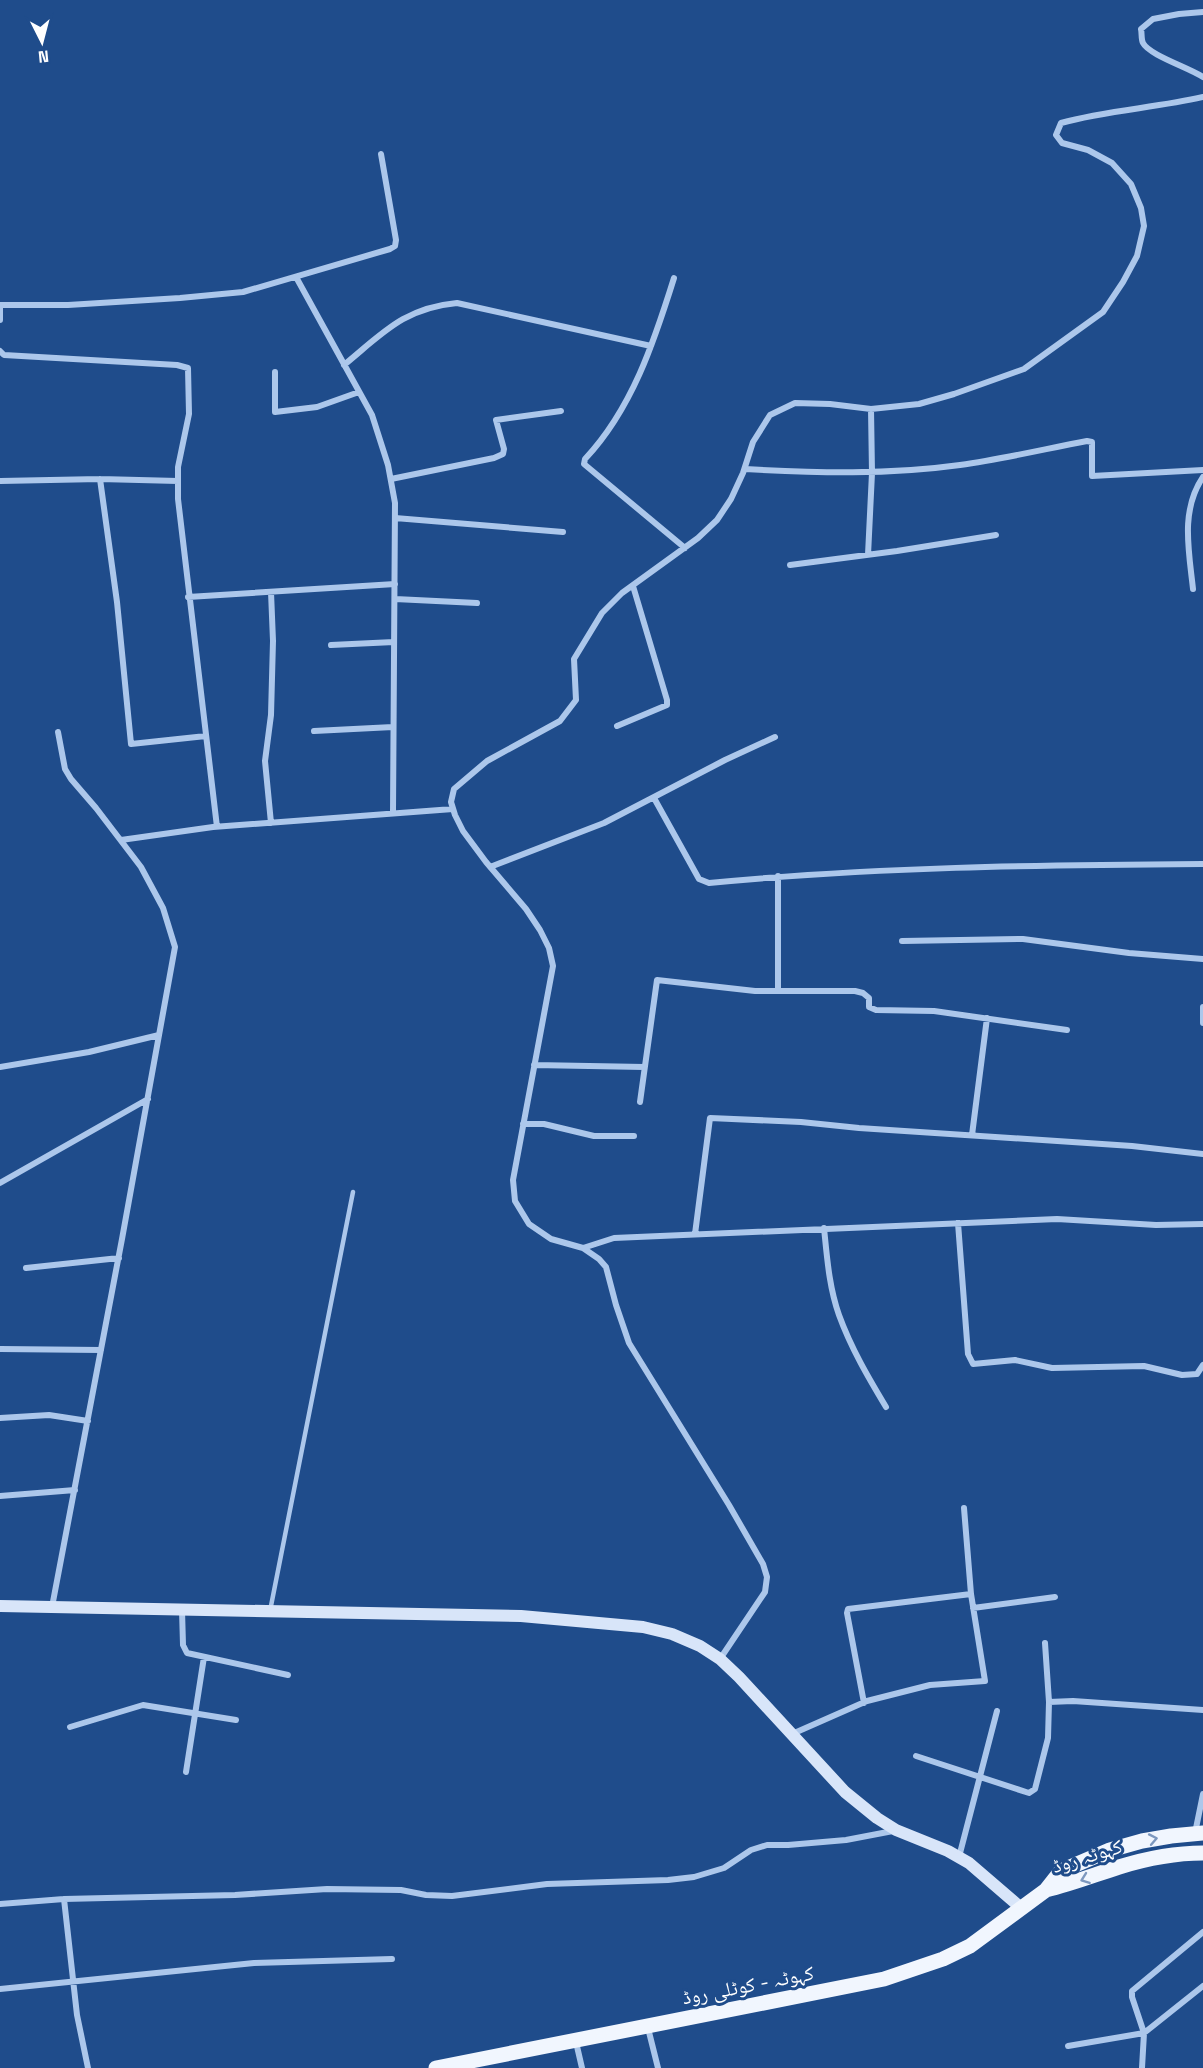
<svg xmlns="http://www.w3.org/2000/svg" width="1203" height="2068" viewBox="0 0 1203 2068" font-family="'Space Grotesk','Noto Naskh Arabic',sans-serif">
  <rect width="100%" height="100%" fill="#1f4c8b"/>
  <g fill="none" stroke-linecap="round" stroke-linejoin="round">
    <path stroke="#acc7eb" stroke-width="4.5" d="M270,1611L353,1192"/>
    <path stroke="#acc7eb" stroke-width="6" d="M1203,12L1179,14L1153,19L1141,29C1142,33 1141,39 1143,43C1149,55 1190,68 1203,77
      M296,277L372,415L388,465L395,503L393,813
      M674,278C654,342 632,409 585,459L584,464L685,548
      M0,305H68L180,298L243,292L390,249L395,246L396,240L381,154
      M0,320V305
      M0,351L4,355L177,365L188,368L189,414L178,467V499L217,827
      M344,365C383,333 404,308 457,303L651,346
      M275,372V412L317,407L359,392
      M745,469C817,473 888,475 960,465C1003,459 1045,449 1087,441L1092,442V476L1203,470
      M100,479L117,602L131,744L206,736
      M391,479L494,458L503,454L504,449L496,420L561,411
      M0,481L100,479L178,481
      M395,518L563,532
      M868,555L872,473L871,409
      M790,565L897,551L996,535
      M1193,589C1189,551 1180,511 1203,477
      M271,592L273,641L271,715L265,761L271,823
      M188,597L395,584
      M395,599L477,603
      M331,645L394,642
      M617,726L667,705V700L633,586
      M314,731L393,727
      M654,798L699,879L709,883C873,867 1038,865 1203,864
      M121,840L213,827L453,809
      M490,867L604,823L725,760L775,737
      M778,876V990
      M902,941L1023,939L1129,953L1203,959
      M1203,1007V1023
      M534,1065L644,1067
      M0,1067L89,1052L159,1035
      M640,1102L657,980L755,991H855L863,993L869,998V1007L876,1010L934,1011L1067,1030
      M523,1124H544L594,1136H634
      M972,1135L987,1018
      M0,1183L148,1099
      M958,1223L968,1354L973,1364L1015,1360L1052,1368L1144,1366L1182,1375L1197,1374L1203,1365
      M824,1228C827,1257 829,1287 839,1315C851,1348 868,1377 886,1407
      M695,1234L710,1118L801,1122L859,1128L1132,1146L1203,1154
      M583,1248L614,1238L1057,1219L1156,1225L1203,1224
      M26,1268L119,1258
      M0,1349L101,1350
      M0,1418L49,1415L88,1421
      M0,1496L75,1490
      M52,1607L122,1239L175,947L163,908L141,867L96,808L71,779L65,769L58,732
      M973,1608L1055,1597
      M182,1610L183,1645L187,1653L288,1675
      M720,1659L765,1592L767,1577L763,1564L729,1505L629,1343L616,1305L606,1267L599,1259L583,1248L551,1239L529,1224L515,1201L513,1180L553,966L549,948L540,930L526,909L486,862L463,831L455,815L451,802L454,789L487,761L560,721L576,700L574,659L602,613L622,593L698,538L717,520L731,499L743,473L753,442L770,415L795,403L830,404L871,409L919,404L954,394L1024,369L1103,312L1123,282L1137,256L1144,226L1141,208L1131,184L1112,163L1088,150L1062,143L1056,135L1061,123C1107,110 1156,108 1203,97
      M1049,1702L1073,1701L1203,1710
      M864,1703L847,1613L848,1609L971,1594
      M70,1727L143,1705L236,1720
      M792,1734L867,1701L930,1685L985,1681L971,1594L964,1508
      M916,1756L1029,1793L1035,1789L1048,1738L1049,1702L1045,1643
      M186,1772L204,1657
      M1195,1833L1203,1794
      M959,1857L997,1711
      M64,1899L77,2015L88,2068
      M0,1904L64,1899L235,1895L327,1889L401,1890L426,1895L452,1896L547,1884L668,1880L694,1877L724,1868L751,1850L767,1845H788L846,1840L893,1831
      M0,1989L254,1963L392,1959
      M648,2028L658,2068
      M576,2042L582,2068
      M1068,2046L1144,2033L1132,1997V1991L1203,1932
      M1142,2068L1144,2033L1203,1986"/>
    <path stroke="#d8e5f9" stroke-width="12" d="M0,1606L521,1616L643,1627L672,1634L700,1646L720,1659L739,1677L845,1792L877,1818L896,1830L948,1851L969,1863L1020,1907"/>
    <path stroke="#f1f6fe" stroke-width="15" d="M1046,1890C1071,1884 1094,1875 1119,1867C1145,1859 1175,1853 1203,1853
      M436,2068L884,1979L943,1959L970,1946L1046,1890L1061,1871L1110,1850L1142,1841L1171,1836L1203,1833"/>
  </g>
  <defs><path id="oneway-chevron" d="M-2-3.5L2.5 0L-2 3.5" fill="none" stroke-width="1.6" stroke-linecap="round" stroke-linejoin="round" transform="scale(1.5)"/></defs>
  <g stroke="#7d98bf">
    <use href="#oneway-chevron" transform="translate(1153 1839) rotate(-11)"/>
    <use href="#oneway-chevron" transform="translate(1085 1879) rotate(160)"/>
  </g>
  <g text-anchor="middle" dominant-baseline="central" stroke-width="6" stroke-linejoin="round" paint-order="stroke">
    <g font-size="20" fill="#fff" stroke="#1f4c8b">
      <text transform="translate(1087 1856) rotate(-17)">کہوٹہ روڈ</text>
      <text transform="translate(748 1985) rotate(-11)">کہوٹہ - کوٹلی روڈ</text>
    </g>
  </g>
  <g transform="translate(42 42) rotate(174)" stroke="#1f4c8b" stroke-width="4.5" paint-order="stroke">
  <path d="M0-4.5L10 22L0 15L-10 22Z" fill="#ffffff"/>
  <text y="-9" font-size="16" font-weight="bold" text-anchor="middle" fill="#ffffff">N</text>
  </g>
</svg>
